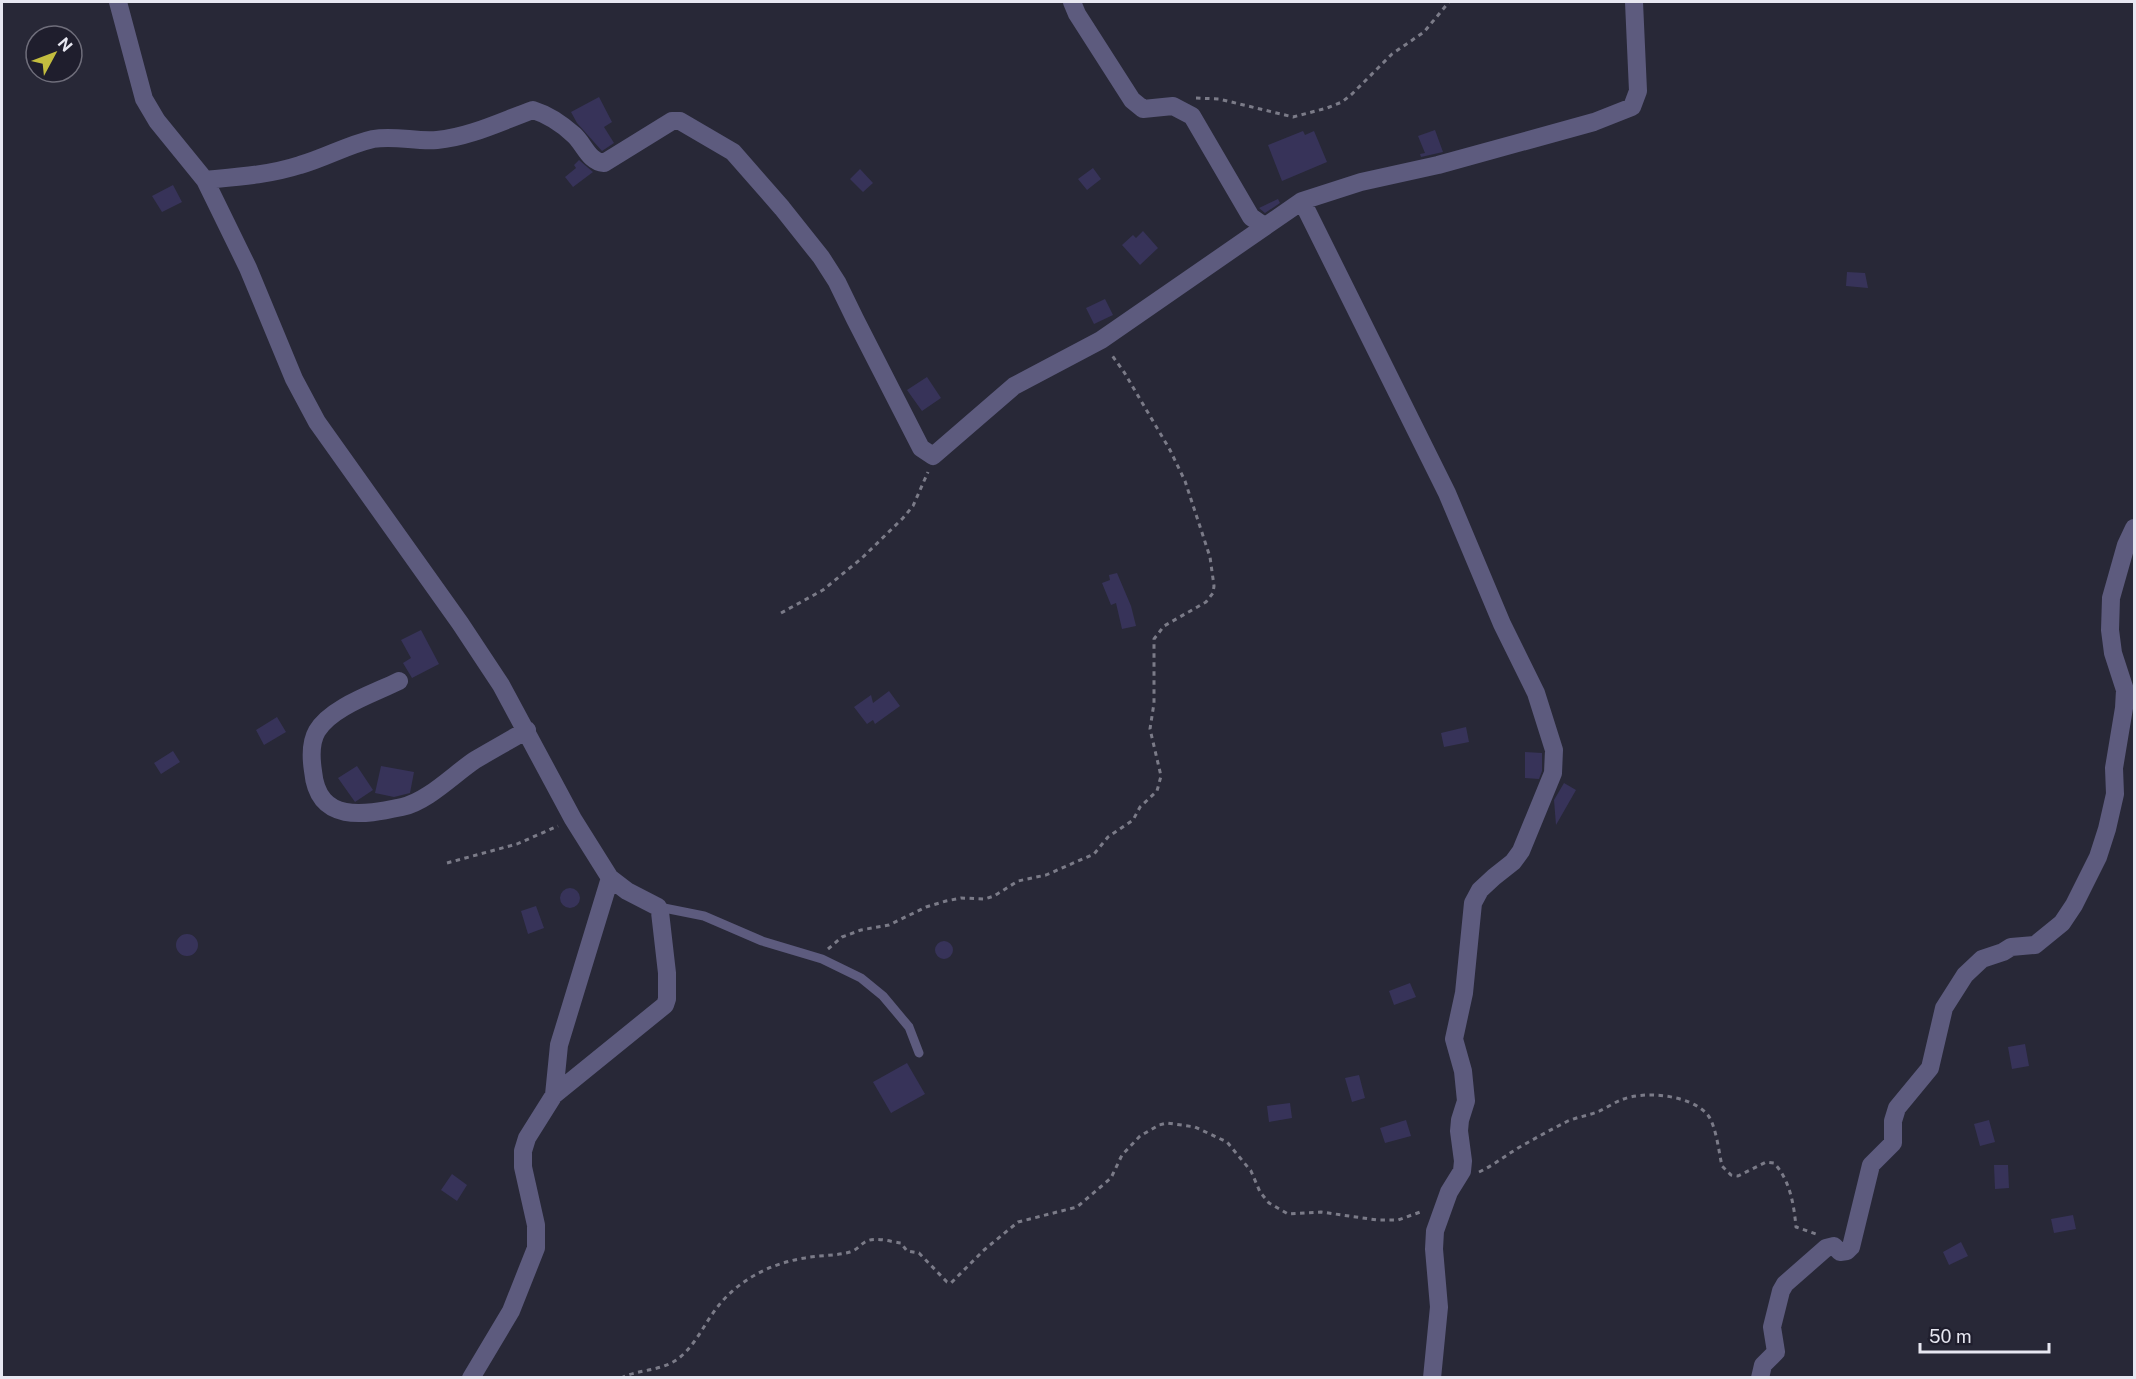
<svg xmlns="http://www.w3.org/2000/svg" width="2136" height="1379" viewBox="0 0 2136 1379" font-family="'Public Sans',sans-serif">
  <rect width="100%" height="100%" fill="#282837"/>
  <path fill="#373359" d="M599,97L612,122L604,127L614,143L602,151L577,123L571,112Z
    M1435,130L1443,152L1421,157L1420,154L1425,153L1418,136Z
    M1303,131L1305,135L1314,131L1327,162L1282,181L1268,145Z
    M579,160L593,172L573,187L565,177L576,168L574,165Z
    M1093,168L1101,179L1087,190L1078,179Z
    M860,169L873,183L863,192L850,179Z
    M173,185L182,202L162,212L152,196Z
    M1278,199L1280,203L1265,213L1259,208Z
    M1143,231L1158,248L1140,265L1122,245L1133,235L1136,238Z
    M1847,272L1865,273L1868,288L1846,286Z
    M1105,299L1113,315L1094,324L1086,308Z
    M927,377L941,398L922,411L907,390Z
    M1117,573L1131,606L1136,626L1122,629L1116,603L1111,605L1102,583L1110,580L1109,575Z
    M421,630L439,664L412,678L403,663L411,658L401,640Z
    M889,691L900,706L875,724L873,720L867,724L854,707L871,695L873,703Z
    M277,717L286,732L264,745L256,730Z
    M1466,727L1469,742L1444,747L1441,733Z
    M173,751L180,762L161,774L154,763Z
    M1525,752L1542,753V771L1539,779L1525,778Z
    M357,766L373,790L355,802L338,778Z
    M381,766L414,772L410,793L394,797L375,793Z
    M1564,783L1576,790L1556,825L1554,800Z
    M560 898a10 10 0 1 1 20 0a10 10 0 1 1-20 0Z
    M536,906L544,928L528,934L521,911Z
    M176 945a11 11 0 1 1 22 0a11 11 0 1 1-22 0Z
    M935 950a9 9 0 1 1 18 0a9 9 0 1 1-18 0Z
    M1410,983L1416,997L1394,1005L1389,991Z
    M2025,1044L2029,1066L2012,1069L2008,1047Z
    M907,1063L925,1094L891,1113L873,1082Z
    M1359,1075L1365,1098L1352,1102L1345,1078Z
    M1290,1103L1292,1118L1269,1122L1267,1106Z
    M1406,1120L1411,1136L1385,1143L1380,1128Z
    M1989,1120L1995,1142L1980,1146L1974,1124Z
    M1994,1165H2008L2009,1188L1995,1189Z
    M452,1174L467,1185L457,1201L441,1190Z
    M2073,1215L2076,1229L2054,1233L2051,1219Z
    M1961,1242L1968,1256L1949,1265L1943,1252Z"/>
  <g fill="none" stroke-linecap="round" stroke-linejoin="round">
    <path stroke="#7b7b88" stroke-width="3" stroke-dasharray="4.5 4.5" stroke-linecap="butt" d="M1196,98L1219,99L1293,117L1327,108L1342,102L1352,94L1392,54L1424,32L1449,2
      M781,613L823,590L862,558L903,518L913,506L928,472
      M447,863L517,844L558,826
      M828,949L842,937L861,930L889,925L926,907L946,901L961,898L985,899L994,896L1018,881L1046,875L1094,854L1108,837L1133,820L1140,807L1157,791L1161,776L1150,729L1154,703V639L1164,626L1206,602L1213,593L1214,586L1210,557L1185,481L1170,450L1124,372L1111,354
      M1479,1172C1494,1165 1505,1156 1518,1148C1534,1139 1550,1130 1566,1122C1576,1117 1587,1116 1597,1112C1605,1109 1613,1103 1621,1100C1644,1090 1690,1095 1707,1114C1716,1124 1719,1153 1722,1166L1731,1175L1738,1176L1766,1162L1774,1163C1790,1180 1794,1205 1796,1227L1816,1234
      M621,1378C637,1370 657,1371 673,1362C694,1350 704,1323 719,1305C740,1279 772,1263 805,1258C820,1255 836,1256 850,1252C857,1250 860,1245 865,1242C875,1236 891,1242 901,1243L907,1251L919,1253L947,1282L951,1283L984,1250L1018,1222L1077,1207L1111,1178L1122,1155L1140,1136L1159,1125L1167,1123L1195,1127L1227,1142L1251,1171L1260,1192L1269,1203L1288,1214L1321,1212L1377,1220H1398L1423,1211"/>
    <path stroke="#5d5b7e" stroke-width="9" d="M659,907L704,916L762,941L822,959L861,978L883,996L909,1027L919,1053"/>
    <path stroke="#5d5b7e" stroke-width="18" d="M118,2L144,99L157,121L205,180L248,268L294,379L317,422L460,623L501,685L573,819L610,878L627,891L658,907L660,912L667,973V999L665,1005L554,1095L527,1138L523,1151V1167L536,1225V1248L511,1311L471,1378
      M1072,2L1077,14L1132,100L1143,109L1173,106L1192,116L1251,217L1264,226
      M205,180C237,177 269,175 300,165C325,158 347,145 373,139C395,135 416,142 437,140C470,137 502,121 533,110C549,115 562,124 574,135C584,144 589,162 604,163L672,121H680L733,152L782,208L821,257L837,282L855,319L921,448L933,456L1014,386L1101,340L1302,201L1361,182L1438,165L1594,122L1632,107L1638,91L1634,2
      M1302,201L1447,493L1502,624L1536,693L1554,750L1553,773L1521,851L1513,862L1494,877L1480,890L1473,903L1464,993L1454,1039L1463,1071L1466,1101L1460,1120L1459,1131L1463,1161L1462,1171L1449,1192L1435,1231L1434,1249L1439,1307L1432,1378
      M399,681C375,693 331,707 317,731C310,743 311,758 313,771C318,824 364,815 402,807C427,802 454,774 475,760C492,750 510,740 527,730
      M554,1095L559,1045L610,878
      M1760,1378L1763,1365L1776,1352L1772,1327L1781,1291L1785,1284L1826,1248L1834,1246L1840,1252L1847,1251L1851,1247L1871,1165L1893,1143V1121L1897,1108L1930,1068L1944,1008L1965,975L1982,959L2003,952L2011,947L2035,945L2062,923L2074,905L2098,857L2107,829L2115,794L2114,768L2124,708L2125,690L2113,653L2110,630L2111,598L2126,545L2134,528"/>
  </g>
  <rect width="2136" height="1379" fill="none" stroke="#e7e7f1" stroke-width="6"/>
  <g transform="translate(54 54) rotate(49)"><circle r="28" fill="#1f1e2d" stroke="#6f6e7b" stroke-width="1.5"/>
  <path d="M0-4.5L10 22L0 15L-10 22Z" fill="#c3bd3f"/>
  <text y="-9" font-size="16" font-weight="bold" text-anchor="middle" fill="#e7e7f1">N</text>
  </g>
  <path d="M1920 1343v9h129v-9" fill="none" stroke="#e7e7f1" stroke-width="3"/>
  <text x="1929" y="1343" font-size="18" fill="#e7e7f1" stroke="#1f1e2d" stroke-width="4.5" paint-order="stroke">50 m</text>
</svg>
